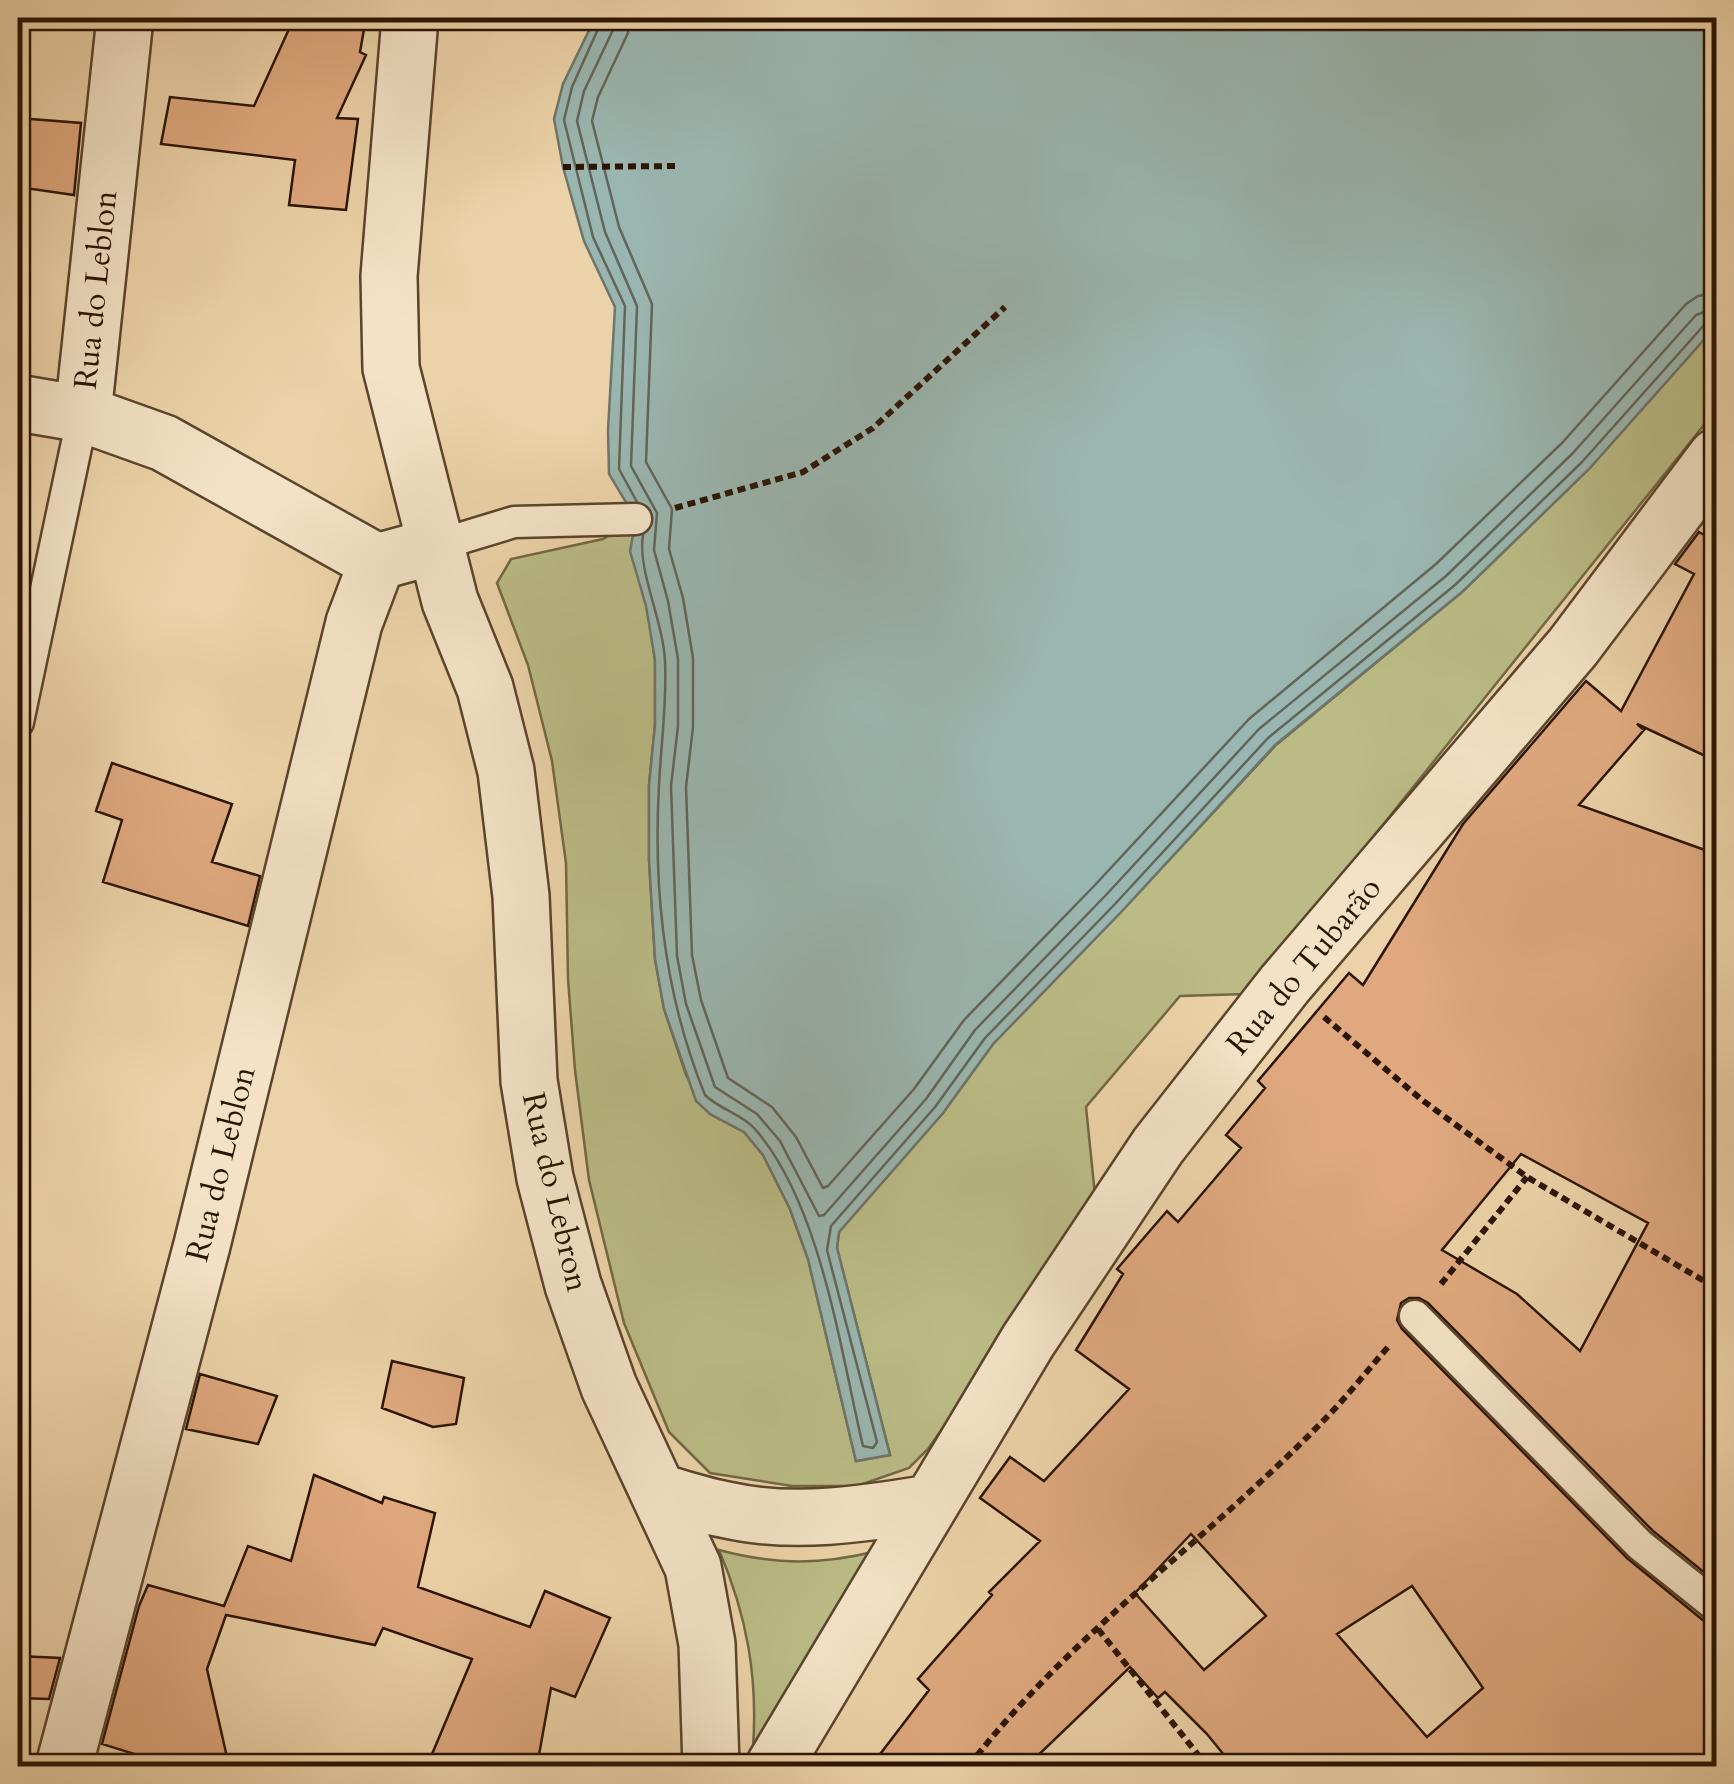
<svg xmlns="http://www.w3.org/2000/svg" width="1734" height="1784" viewBox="0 0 1734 1784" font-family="Cardo,serif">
  <rect width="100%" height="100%" fill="#ecd2a8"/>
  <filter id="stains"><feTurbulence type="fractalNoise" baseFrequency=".002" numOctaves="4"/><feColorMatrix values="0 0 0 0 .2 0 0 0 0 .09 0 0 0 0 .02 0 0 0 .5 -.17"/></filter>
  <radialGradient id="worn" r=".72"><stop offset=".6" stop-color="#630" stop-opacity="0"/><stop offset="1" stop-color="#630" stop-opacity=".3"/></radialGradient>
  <path fill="#babb85" stroke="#726844" stroke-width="2.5" d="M1716,326V410L1247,994L1180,996L1086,1107L1095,1195L986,1366L928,1449L909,1468L857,1486H792L710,1473L669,1432L624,1323L589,1180L575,1070L568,979L566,863L552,761L528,665L497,583L511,559L603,539L636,519L655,660V725L649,785V860L655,959L664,1009L686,1075L710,1114L744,1132L763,1155L790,1209L808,1259L856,1461L890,1455L837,1248L839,1232L943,1113L993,1044L1122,911L1276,745L1462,592L1589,469Z
    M719,1550C775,1565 821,1565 877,1551L753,1748C758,1677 747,1616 719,1550Z"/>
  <path fill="#9ab6b0" stroke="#6e756a" stroke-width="2.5" d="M595,18H1716V326L1589,469L1462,592L1275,745L1122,911L993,1044L943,1113L839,1232L837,1248L890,1455L856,1461L808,1259L790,1209L763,1155L744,1132L710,1114L696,1101L664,1009L655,959L649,860V785L655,725V660L646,606L630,551L636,519L609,474L608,430L615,307L584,241L563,167L554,119L563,84Z"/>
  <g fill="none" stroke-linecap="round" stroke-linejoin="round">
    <path stroke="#626559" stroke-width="2.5" d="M603,18L572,87L564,120L593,237L625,306L619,469L637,502
      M615,18L613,30L584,91L577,121L605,232L637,306L631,466L657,513L654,550L668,601L678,659V726L671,786L677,956L686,1004L715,1087L757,1114L780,1141L819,1216L824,1215L926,1099L975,1030L1106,895L1259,729L1446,576L1573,453L1696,315L1716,308
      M630,18L628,33L598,97L592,121L619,227L652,304L646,462L672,509L669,549L683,598L693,658V727L686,787L692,955L701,1000L728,1078L772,1107L796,1137L823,1188L828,1186L914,1089L964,1020L1095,885L1249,719L1436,564L1562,443L1686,304L1698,296L1716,293
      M643,535C637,570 664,623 665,662C667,704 661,744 659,785C653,891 665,997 705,1095C719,1109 742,1114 755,1129C821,1205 840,1349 863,1446L873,1448L877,1442L827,1250L831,1226L935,1107L985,1038L1115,904L1268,738L1455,585L1582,462L1705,324L1716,320"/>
  </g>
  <path fill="#dfa87e" stroke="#2b1402" stroke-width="2.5" fill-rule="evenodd" d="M294,18H366L360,52L366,55L337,118L358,119L346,210L289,205L295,160L161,144L170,97L254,106Z
    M18,118L81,123L74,195L18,187Z
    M1699,532L1713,540L1716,533V761L1637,724L1644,730L1579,805L1716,854V1582L1653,1531L1428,1303L1419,1298H1409L1401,1303L1397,1320L1402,1329L1627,1558L1704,1621L1716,1624V1753L1704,1766H1233L1207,1734L1165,1692L1158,1698L1130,1667L1027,1766H871L929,1690L918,1679L992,1595L989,1592L1040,1541L980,1498L1010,1457L1044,1481L1129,1389L1076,1350L1123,1274L1117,1269L1167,1211L1178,1222L1241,1148L1226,1135L1265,1088L1258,1081L1349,973L1363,985L1463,824L1586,681L1621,711L1694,574L1675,564ZM1521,1154L1648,1223L1580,1351L1517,1294L1442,1250ZM1191,1534L1266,1616L1204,1670L1135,1593ZM1412,1586L1483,1688L1427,1737L1337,1634Z
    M112,763L232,804L212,862L260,876L248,926L103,882L122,820L96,811Z
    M392,1361L464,1378L456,1424L433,1427L382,1408Z
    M200,1374L277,1396L258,1444L186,1429Z
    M314,1475L382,1503L384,1497L435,1513L418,1587L530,1627L545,1591L610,1618L575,1697L551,1688L537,1766H455L430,1759L472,1659L383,1628L375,1645L226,1615L207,1669L229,1766H173L102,1744L139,1606L148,1585L224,1606L248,1546L291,1561Z
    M18,1656L60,1658L49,1699L18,1698Z"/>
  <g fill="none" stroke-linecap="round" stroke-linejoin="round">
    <g stroke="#5b442c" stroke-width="35">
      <path id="service" d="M435,546L514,522L636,519
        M18,722L83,414
        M1415,1316L1640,1545L1716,1606"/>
    </g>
    <g stroke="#5b442c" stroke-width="60">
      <path id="minor" d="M410,18L389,276L391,368L450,601L485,688L506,771L521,896L529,1081L545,1178L573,1285L609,1387L693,1567L707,1644L711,1766
        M18,403L83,414L164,443L377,562
        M83,414L125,18
        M659,1492C681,1498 704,1506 727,1510C793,1525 864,1514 930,1503
        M64,1766L202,1245L354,623L377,562L435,546
        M774,1766L1028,1341L1158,1146L1285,984L1573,647L1716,457"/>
    </g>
    <path stroke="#2b1402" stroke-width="6" stroke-dasharray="8 5" stroke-linecap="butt" d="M563,167L677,166
      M675,508L803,472L873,428L1005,307
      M1324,1017L1422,1100L1527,1177L1716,1288
      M1441,1284L1527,1177
      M1098,1629L1207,1766
      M969,1766C1069,1635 1209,1539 1323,1421C1346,1398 1366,1372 1388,1347"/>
    <use href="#service" stroke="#f3e2c6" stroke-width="30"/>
    <use href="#minor" stroke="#f3e2c6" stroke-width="55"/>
  </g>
  <g text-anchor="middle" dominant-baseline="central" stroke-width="8" stroke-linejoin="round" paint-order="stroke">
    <g font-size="32" fill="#2b1402" stroke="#f3e2c6">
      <text transform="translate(96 290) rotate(-84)">Rua do Leblon</text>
      <text transform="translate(1304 966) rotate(-50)">Rua do Tubarão</text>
      <text transform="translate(221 1164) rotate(-76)">Rua do Leblon</text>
      <text transform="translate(555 1192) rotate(77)">Rua do Lebron</text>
    </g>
  </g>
  <rect width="1734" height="1784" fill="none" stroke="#ecd2a8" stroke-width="60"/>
  <rect x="20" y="20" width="1694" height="1744" fill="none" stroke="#2b1402" stroke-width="5"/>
  <rect x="30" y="30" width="1674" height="1724" fill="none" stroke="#2b1402" stroke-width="2.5"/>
  <rect width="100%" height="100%" filter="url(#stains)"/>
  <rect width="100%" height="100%" fill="url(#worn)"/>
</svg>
